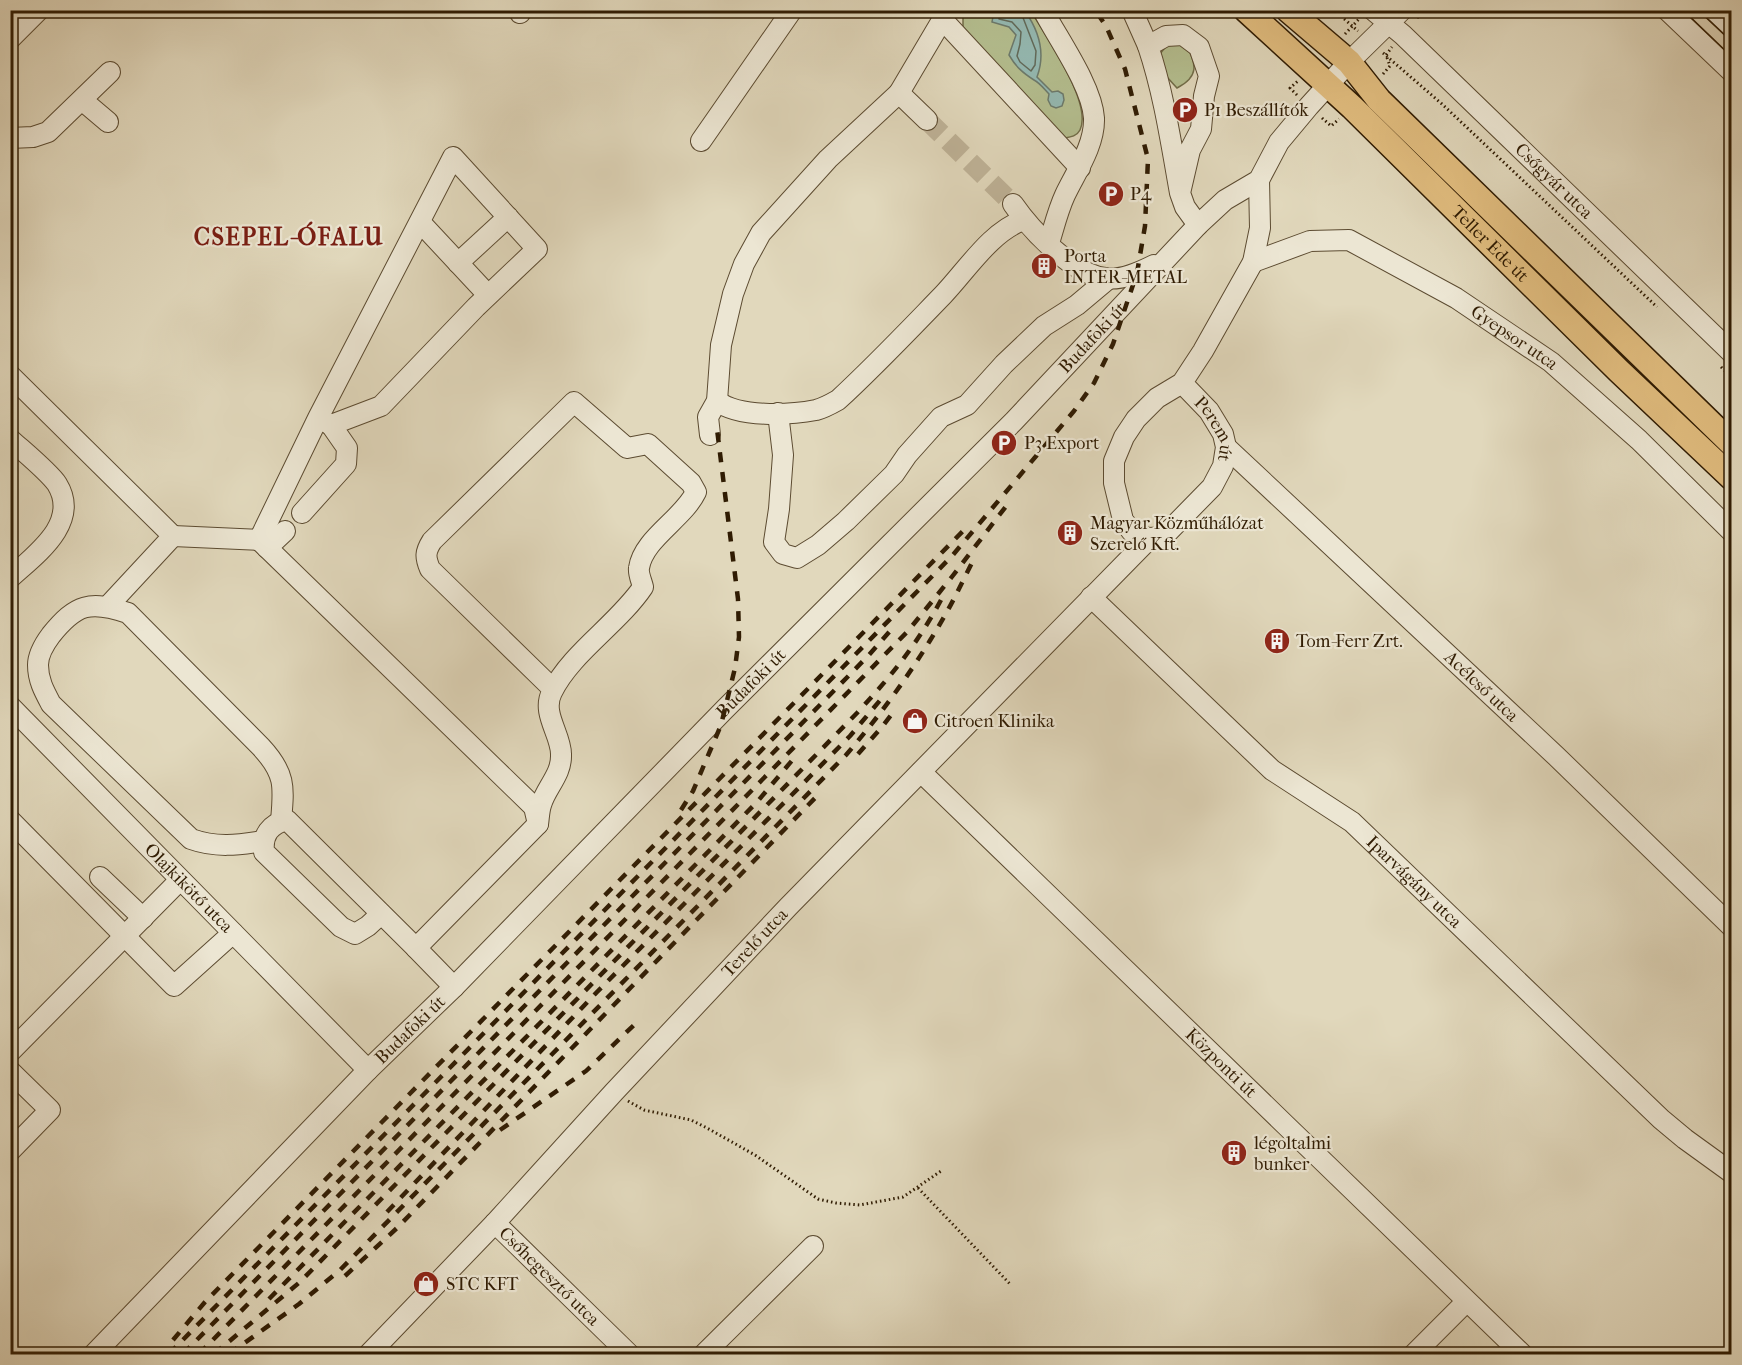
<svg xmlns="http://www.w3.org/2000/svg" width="1742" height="1365" viewBox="0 0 1742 1365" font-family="'IM FELL French Canon',serif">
  <rect width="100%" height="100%" fill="#e1d8bc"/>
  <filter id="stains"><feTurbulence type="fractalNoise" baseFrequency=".00333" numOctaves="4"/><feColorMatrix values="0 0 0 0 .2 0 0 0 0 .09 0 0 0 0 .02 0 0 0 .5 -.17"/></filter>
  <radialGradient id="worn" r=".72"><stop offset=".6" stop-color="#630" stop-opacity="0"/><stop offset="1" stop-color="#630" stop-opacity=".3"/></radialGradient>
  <path fill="#b4be8f" stroke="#726d49" stroke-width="1.5" d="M963,11H1031C1045,35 1093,103 1080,130C1077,136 1071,137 1065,138L970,37L963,27Z
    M1168,44L1186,45C1197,64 1199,77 1177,88L1167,77L1159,55Z"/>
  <path fill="#94b9b2" stroke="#6c7a6c" stroke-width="1.5" d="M994,11H1025C1039,31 1046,53 1037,77L1052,92L1058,91L1063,94L1064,100L1062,106L1056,108L1051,106L1048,100L1049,94C1045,90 1040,83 1034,80C1023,73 1016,67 1009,55L1016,35L1009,27L992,22Z"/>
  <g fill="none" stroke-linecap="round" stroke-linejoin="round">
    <path stroke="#626a5a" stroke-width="1.5" d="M999,10V19L1012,22L1021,32L1020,44L1017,56L1020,62L1031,71L1035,65L1036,51L1020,10"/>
    <path stroke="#beb297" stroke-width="20" stroke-dasharray="20 10" stroke-linecap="butt" d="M927,120L1013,204"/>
    <g stroke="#5c4b31" stroke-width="22">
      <g id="minor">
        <path d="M1043,10C1058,39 1092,86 1094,118C1095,145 1076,172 1065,195C1058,210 1054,227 1049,243"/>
        <path d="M1132,10L1148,46"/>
        <path id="s1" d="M1373,10L1403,35L1732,353"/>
        <path d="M1667,10L1732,72"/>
        <path d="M1714,10L1732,27"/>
        <path d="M520,13L521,10"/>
        <path d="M942,19L1080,168"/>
        <path d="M10,39L39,10"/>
        <path d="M899,93L927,120"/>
        <path d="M82,100L108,122"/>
        <path d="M10,138L33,137L48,132L110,72"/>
        <path d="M701,141L792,10"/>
        <path d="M1180,193C1171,143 1164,94 1148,46L1166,36L1183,35L1199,47L1209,76L1204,96L1201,129L1190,150L1180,193L1185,207L1198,225"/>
        <path d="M1013,204C1031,230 1072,274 1105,278C1121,281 1140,272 1154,265"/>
        <path d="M420,222L488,295"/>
        <path id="s2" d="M1253,262L1310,241L1349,240L1456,298L1551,362L1639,440L1732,532"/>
        <path d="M458,263L508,217"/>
        <path d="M10,375L173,536L108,606"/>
        <path id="s3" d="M1182,383L1209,411L1223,434L1226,447L1223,466L1212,487L1163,537L1150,538L1139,536L1132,532L1123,520L1114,483V461L1124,437L1136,419L1157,398L1182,383L1203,351L1253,262L1260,228L1259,180"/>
        <path d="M717,401C739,418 790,415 816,410C824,408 831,404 838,400C874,367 909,330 943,295C966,271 992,230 1024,220"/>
        <path d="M778,413L783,455L779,509L774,542L783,554L797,558L818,545L846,521L894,474L907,455L941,417L967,405L1004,364L1044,326L1077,305L1108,279"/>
        <path d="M710,435L708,417L717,401L721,345L733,294L744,264L761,233L828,159L899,93L948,10"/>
        <path d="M10,439C22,450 49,472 57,484C81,523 35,555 10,578"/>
        <path id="s4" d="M1226,447L1556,756L1732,927"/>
        <path d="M302,513L346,464L347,448L331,425"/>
        <path d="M173,536L259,540L318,418L331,425L381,406L476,307L537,249L453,157L318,418"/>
        <path d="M259,540L534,807L538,824"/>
        <path d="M267,548L285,531"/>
        <path id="s5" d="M1091,597L1272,770L1352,822L1661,1119L1685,1139L1732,1173"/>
        <path id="s6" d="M10,706L368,1070"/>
        <path id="s7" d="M921,772L1522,1354"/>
        <path d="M10,820L174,986L233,933"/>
        <path d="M263,841C238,845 216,848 191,839L51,704C44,691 38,680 38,665C38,655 45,643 51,635C76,604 90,600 128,613L261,747C286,774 284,787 281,821"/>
        <path d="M100,877L143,918"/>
        <path d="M381,914L368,926L355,934L341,927L264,852C262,835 270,824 287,820L416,948"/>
        <path d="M454,987L416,948L538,824C539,818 539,811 541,805C546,787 562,775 561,754C561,734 541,713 552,692C571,653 618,624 643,587C642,582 638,574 639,568C643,539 683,519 696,492L691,483L648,444L627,448L574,402L432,541C425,552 425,557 430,569L553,689"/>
        <path d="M10,1052L180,880"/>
        <path d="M10,1071L50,1110L10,1151"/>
        <path id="s8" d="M495,1223L629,1354"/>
        <path id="s9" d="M94,1354L368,1070L454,987L725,709L1014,421L1198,225L1225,200L1259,180L1279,142L1309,106L1349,62L1402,10"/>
        <path id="s10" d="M369,1354L495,1223L614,1092L788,907L1150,538"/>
        <path d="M704,1354L813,1246"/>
        <path d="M1414,1354L1466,1302"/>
      </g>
    </g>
    <g stroke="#301c03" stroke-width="27">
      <g id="major">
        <path id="s11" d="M1246,10L1352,107L1619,371L1732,478"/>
        <path d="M1288,10L1349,62L1379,100L1732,444"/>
      </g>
    </g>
    <path stroke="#301c03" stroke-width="3" stroke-dasharray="1.5 3" stroke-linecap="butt" d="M1334,10L1358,31
      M1417,18L1424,10
      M1345,34L1359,19
      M1383,53L1442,104L1657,307
      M1383,74L1390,66L1386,55L1392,47
      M1297,95L1290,88L1298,81
      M1322,118L1331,126L1339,119
      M1721,367L1732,377
      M628,1101L644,1110L691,1120L707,1128L755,1155L818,1199L836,1203L860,1205L903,1197L941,1171
      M918,1188L1010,1284"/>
    <use href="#minor" stroke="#ece6d3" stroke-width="20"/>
    <use href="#major" stroke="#e0bc7e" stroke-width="24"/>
    <path stroke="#301c03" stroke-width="1.5" d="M1683,10L1732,57
      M1698,10L1732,42"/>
    <path stroke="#301c03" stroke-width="4.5" stroke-dasharray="10 10" stroke-linecap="butt" d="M858,754L882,727L895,710
      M681,810L693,791L721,725L735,668L739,637L738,599L717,429
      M500,1130L586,1071L635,1024
      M387,1212L597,992L850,736L882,698
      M345,1276L397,1228L816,797
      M269,1299L757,802L795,757
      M173,1340L205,1302L963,531
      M169,1354L952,556L1074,411L1094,383L1113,344L1137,273L1145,226L1148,159L1125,69L1106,26L1095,10
      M183,1354L868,656L890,631
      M199,1354L908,631L951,578L1007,505
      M214,1354L300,1282L857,713C892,675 916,646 941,600
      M229,1354L299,1304L340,1270L846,755C883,712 916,666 944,617C955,598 964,578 974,559"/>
  </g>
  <defs>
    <g id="parking-disc" transform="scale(1.35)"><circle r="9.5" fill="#8f2418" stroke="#ece6d3"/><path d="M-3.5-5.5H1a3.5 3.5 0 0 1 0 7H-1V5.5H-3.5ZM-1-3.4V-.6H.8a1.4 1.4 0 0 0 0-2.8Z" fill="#fff"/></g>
    <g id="building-disc" transform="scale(1.35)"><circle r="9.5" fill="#8f2418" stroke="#ece6d3"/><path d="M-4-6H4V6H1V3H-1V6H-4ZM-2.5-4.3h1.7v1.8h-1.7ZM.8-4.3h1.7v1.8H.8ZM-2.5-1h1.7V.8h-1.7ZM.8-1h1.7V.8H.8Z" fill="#fff"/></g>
    <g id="shop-disc" transform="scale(1.35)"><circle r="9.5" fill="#8f2418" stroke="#ece6d3"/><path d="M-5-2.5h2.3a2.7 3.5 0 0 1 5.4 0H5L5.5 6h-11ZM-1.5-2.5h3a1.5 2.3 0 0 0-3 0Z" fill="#fff"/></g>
  </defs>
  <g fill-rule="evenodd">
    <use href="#parking-disc" x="1185" y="110"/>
    <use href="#parking-disc" x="1111" y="194"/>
    <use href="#building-disc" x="1044" y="266"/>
    <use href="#parking-disc" x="1004" y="443"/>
    <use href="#building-disc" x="1070" y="533"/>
    <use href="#building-disc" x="1277" y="641"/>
    <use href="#shop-disc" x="915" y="721"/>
    <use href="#building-disc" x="1234" y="1153"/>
    <use href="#shop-disc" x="426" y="1284"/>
  </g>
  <g text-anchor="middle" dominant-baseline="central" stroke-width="4.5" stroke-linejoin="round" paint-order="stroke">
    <g font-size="18" fill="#301c03" stroke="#ece6d3" text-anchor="start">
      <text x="1204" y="110">P1 Beszállítók</text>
      <text x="1130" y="194">P4</text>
      <text x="1064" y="256">Porta<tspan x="1064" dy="21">INTER-METAL</tspan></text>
      <text x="1024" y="443">P3 Export</text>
      <text x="1090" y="523">Magyar Közműhálózat<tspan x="1090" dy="21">Szerelő Kft.</tspan></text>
      <text x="1296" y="641">Tom-Ferr Zrt.</text>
      <text x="934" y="721">Citroen Klinika</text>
      <text x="1254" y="1143">légoltalmi<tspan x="1254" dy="21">bunker</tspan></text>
      <text x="446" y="1284">STC KFT</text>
    </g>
    <g font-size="18" fill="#301c03" stroke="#ece6d3">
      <text stroke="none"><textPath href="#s1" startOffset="249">Csőgyár utca</textPath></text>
      <text stroke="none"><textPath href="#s11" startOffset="338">Teller Ede út</textPath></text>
      <text stroke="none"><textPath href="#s9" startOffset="1425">Budafoki út</textPath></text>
      <text stroke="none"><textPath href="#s2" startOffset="292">Gyepsor utca</textPath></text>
      <text stroke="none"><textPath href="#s3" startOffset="58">Perem út</textPath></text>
      <text stroke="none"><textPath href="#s9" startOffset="939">Budafoki út</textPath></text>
      <text stroke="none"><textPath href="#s4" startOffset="350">Acélcső utca</textPath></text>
      <text stroke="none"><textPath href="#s5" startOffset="432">Iparvágány utca</textPath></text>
      <text stroke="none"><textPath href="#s6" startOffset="255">Olajkikötő utca</textPath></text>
      <text stroke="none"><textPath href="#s10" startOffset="564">Terelő utca</textPath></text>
      <text stroke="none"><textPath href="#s9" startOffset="453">Budafoki út</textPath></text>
      <text stroke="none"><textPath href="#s7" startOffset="418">Központi út</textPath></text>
      <text stroke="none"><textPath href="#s8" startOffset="76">Csőhegesztő utca</textPath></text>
    </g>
    <g font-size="24" font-weight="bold" letter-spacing="1.5" fill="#7a1f14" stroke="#ece6d3">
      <text x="289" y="237">CSEPEL-ÓFALU</text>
    </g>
  </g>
  <rect width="1742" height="1365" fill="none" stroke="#e1d8bc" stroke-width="36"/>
  <rect x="12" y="12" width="1718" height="1341" fill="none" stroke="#301c03" stroke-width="3"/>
  <rect x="18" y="18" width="1706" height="1329" fill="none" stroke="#301c03" stroke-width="1.5"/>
  <rect width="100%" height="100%" filter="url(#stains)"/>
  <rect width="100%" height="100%" fill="url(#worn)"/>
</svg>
